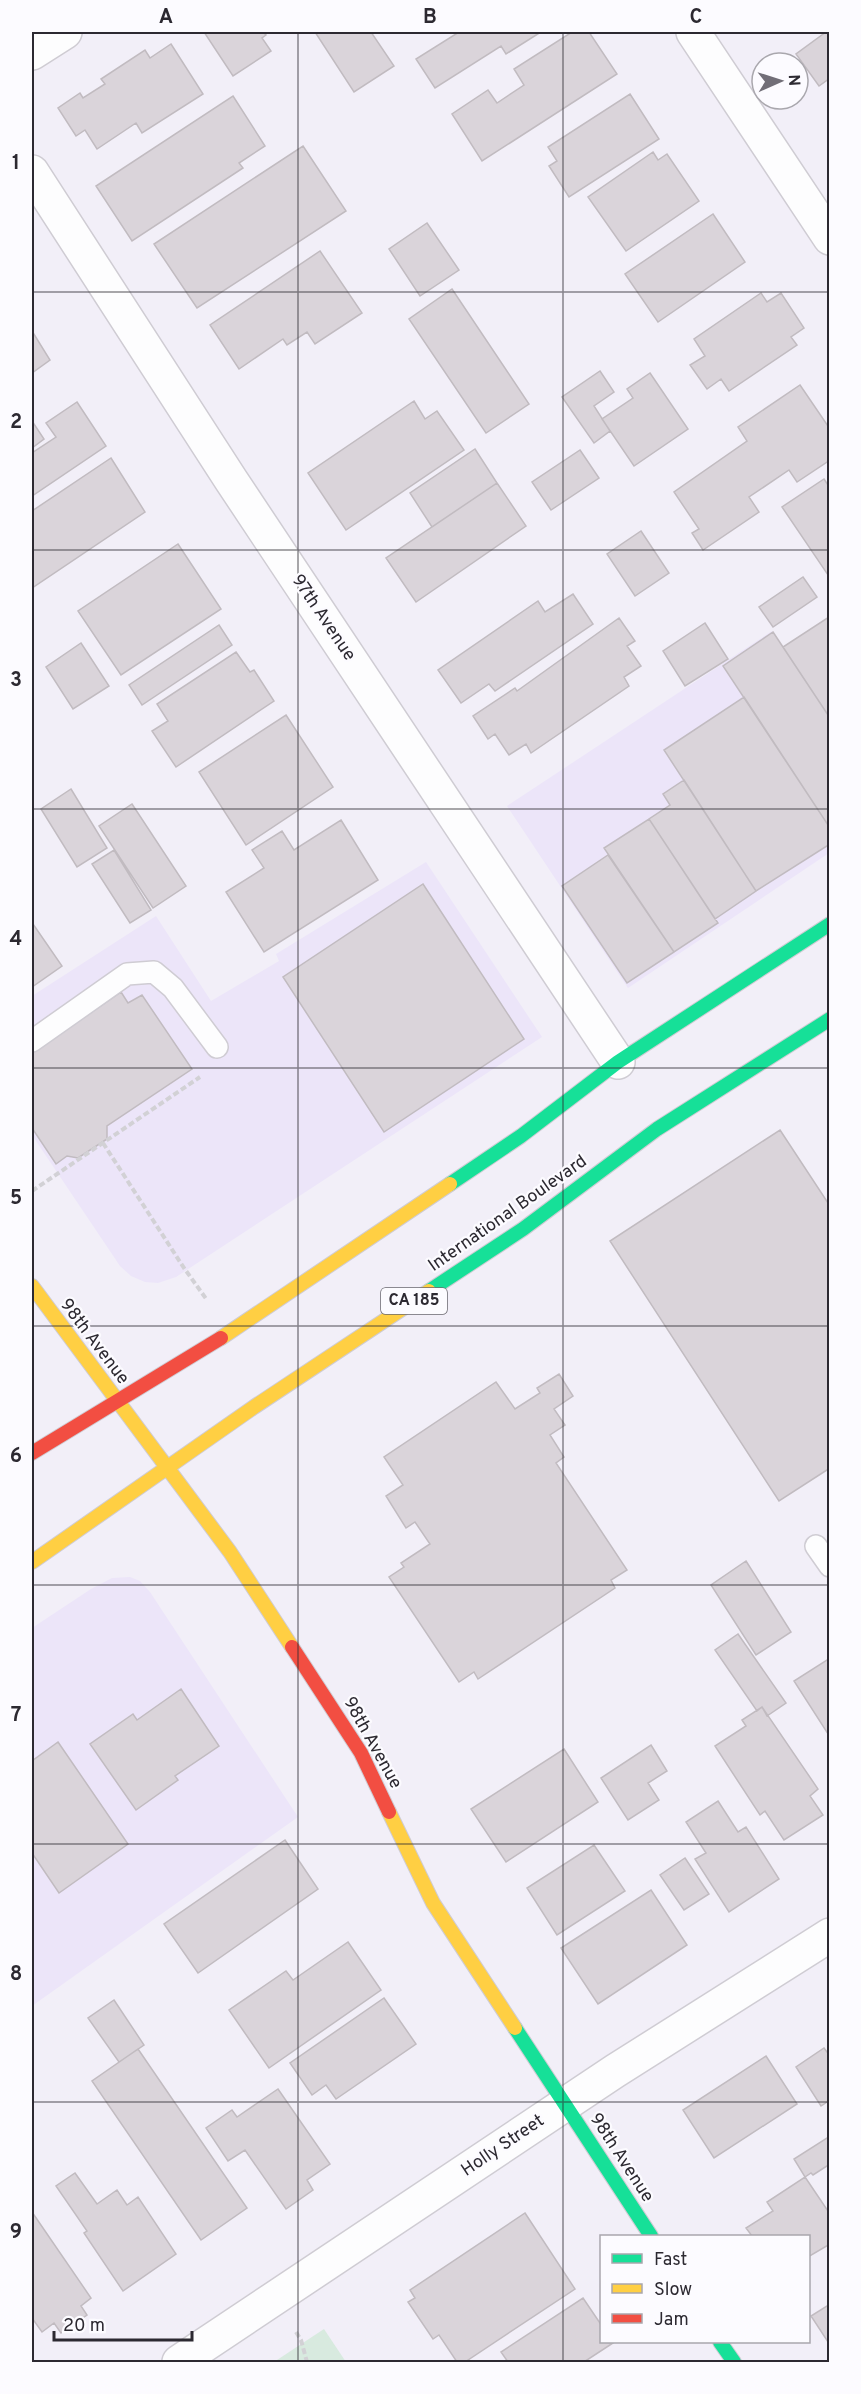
<svg xmlns="http://www.w3.org/2000/svg" width="861" height="2394" viewBox="0 0 861 2394" font-family="Overpass,sans-serif">
  <rect width="100%" height="100%" fill="#f2eff8"/>
  <path fill="#ece5f9" d="M772,631L829,718V853L628,988L507,806Z
    M426,862L542,1037L176,1277L158,1283L145,1282L131,1276L120,1266L32,1135V996L156,916L211,1001L279,961L276,954Z
    M130,1577L140,1581L150,1592L298,1817L32,2006V1628L91,1589L112,1578Z"/>
  <path fill="#d8eadf" d="M324,2329L346,2362H274Z"/>
  <path fill="#dad4da" stroke="#c1bbc0" stroke-width="1.5" d="M204,32H263L266,35L262,38L271,51L233,76Z
    M315,32H371L394,66L354,92Z
    M459,32H541L506,54L501,46L435,88L416,59Z
    M572,32H589L617,74L482,161L452,114L488,90L497,103L524,85L514,69Z
    M826,32H830V78L819,86L796,54Z
    M171,44L203,94L142,133L136,123L97,149L85,130L76,136L58,108L80,93L83,98L105,84L101,79L145,50L150,58Z
    M630,94L659,139L569,197L549,166L557,161L548,147Z
    M233,96L265,146L239,163L243,168L132,241L96,186Z
    M303,146L346,211L197,308L154,244Z
    M653,152L658,160L667,154L699,201L626,251L588,197Z
    M713,214L745,262L658,322L625,274Z
    M427,223L459,270L420,296L389,249Z
    M320,251L362,313L315,344L307,332L287,345L283,339L239,369L210,325Z
    M452,289L529,404L486,433L409,319Z
    M761,293L767,302L781,293L804,328L791,337L797,345L729,391L721,379L707,389L690,365L705,356L694,339Z
    M32,331L50,360L32,373Z
    M600,371L614,392L594,406L610,431L594,443L562,397Z
    M650,373L688,429L634,466L602,419L633,398L627,389Z
    M800,385L830,429V460L797,482L789,470L749,497L759,512L703,550L692,533L699,529L674,492L747,441L738,427Z
    M414,401L425,419L437,411L464,450L346,530L308,473Z
    M77,402L106,446L32,496V453L56,437L46,423Z
    M32,421L44,439L32,448Z
    M475,449L497,483L432,527L410,493Z
    M580,450L599,478L551,510L532,482Z
    M111,458L145,512L32,588V511Z
    M824,479L830,488L828,575L782,507Z
    M497,483L526,526L416,602L386,558Z
    M641,531L669,573L635,596L607,554Z
    M178,544L221,609L121,675L78,611Z
    M803,577L817,597L773,627L759,607Z
    M573,594L593,624L495,691L489,684L461,703L438,670L538,601L545,612Z
    M829,617L830,618V718L783,647Z
    M619,618L635,641L627,646L641,666L624,677L629,686L531,753L526,744L509,755L495,734L488,739L473,716L515,688L517,691Z
    M705,623L728,659L685,686L663,651Z
    M219,625L232,645L142,705L129,685Z
    M773,632L830,718V828L723,666Z
    M81,643L109,686L73,709L46,667Z
    M236,652L250,672L254,670L274,701L176,767L152,731L168,721L157,704Z
    M744,697L830,828V844L756,891L664,750Z
    M286,715L333,787L246,845L199,772Z
    M684,780L756,891L715,919L649,819L670,805L663,794Z
    M71,789L107,848L77,867L41,809Z
    M132,804L186,886L153,908L99,826Z
    M649,819L718,923L674,952L604,848Z
    M341,820L378,880L264,952L226,892L264,868L252,850L282,831L294,850Z
    M114,850L151,910L130,923L92,864Z
    M608,855L674,952L627,983L562,886Z
    M423,884L524,1039L384,1132L283,977Z
    M33,924L62,966L32,987V925Z
    M121,992L128,1003L142,995L192,1069L107,1126V1139L78,1158L67,1156L56,1164L32,1128V1053Z
    M780,1130L830,1206V1468L779,1501L610,1241Z
    M559,1374L573,1396L554,1409L565,1425L550,1435L564,1457L556,1463L627,1570L611,1580L615,1588L478,1679L474,1672L459,1682L389,1577L404,1567L401,1563L430,1544L415,1522L406,1528L386,1496L403,1485L384,1457L496,1382L515,1409L540,1393L537,1388Z
    M746,1561L791,1632L756,1655L711,1585Z
    M738,1634L786,1703L767,1716L762,1707L757,1711L715,1650Z
    M830,1658V1737L794,1681Z
    M181,1689L219,1746L175,1776L178,1780L136,1810L90,1744L133,1714L137,1720Z
    M762,1707L818,1789L810,1796L823,1815L784,1840L765,1811L760,1815L715,1746L746,1726L742,1720Z
    M58,1742L128,1844L59,1893L32,1853V1761Z
    M651,1745L667,1771L648,1783L659,1800L628,1820L601,1778Z
    M564,1749L598,1802L506,1862L471,1809Z
    M718,1801L738,1832L746,1827L779,1879L729,1912L695,1859L706,1853L686,1822Z
    M285,1840L318,1889L198,1973L164,1924Z
    M594,1845L625,1891L557,1935L527,1888Z
    M685,1858L709,1894L684,1910L660,1875Z
    M651,1890L687,1945L598,2004L561,1948Z
    M348,1942L381,1990L269,2068L229,2010L286,1971L293,1980Z
    M384,1998L416,2044L336,2099L326,2085L312,2095L290,2063Z
    M114,2000L144,2045L119,2062L88,2018Z
    M824,2048L830,2056V2100L821,2106L796,2067Z
    M138,2049L247,2208L201,2240L92,2081Z
    M766,2056L797,2104L714,2158L683,2110Z
    M278,2089L330,2164L307,2180L313,2190L286,2209L245,2150L228,2161L206,2128L232,2110L237,2117Z
    M830,2136V2164L813,2175L811,2173L805,2177L794,2159Z
    M75,2173L97,2204L117,2190L127,2205L138,2197L176,2254L123,2291L84,2233L87,2231L56,2186Z
    M805,2177L830,2214V2244L808,2257V2236H752L746,2228L773,2211L767,2202Z
    M32,2212L91,2298L81,2306L87,2315L61,2333L54,2323L42,2332L32,2318Z
    M525,2213L575,2289L465,2362H457L439,2335L433,2339L408,2302L415,2298L410,2290Z
    M583,2298L602,2326V2342L613,2343L584,2362H508L501,2352Z
    M830,2304V2345L811,2316Z"/>
  <g fill="none" stroke-linecap="round" stroke-linejoin="round">
    <g stroke="#cfccd3" stroke-width="24">
      <path id="lane" d="M32,1041L127,974L154,972L173,988L217,1047
        M816,1546L830,1566"/>
    </g>
    <g stroke="#cfccd3" stroke-width="36">
      <path id="street" d="M693,32L830,238
        M32,53L65,32
        M32,172L231,480L618,1062
        M179,2362L615,2071L830,1935"/>
    </g>
    <g stroke="#cfccd3" stroke-width="16">
      <path id="fast" d="M450,1184L521,1136L618,1062L830,924
        M429,1291L523,1229L657,1129L830,1019
        M515,2028L651,2236
        M720,2342L734,2362"/>
    </g>
    <g stroke="#cfccd3" stroke-width="16">
      <path id="slow" d="M32,1286L230,1552L292,1647
        M221,1338L450,1184
        M32,1562L254,1407L429,1291
        M389,1812L433,1903L515,2028"/>
    </g>
    <g stroke="#cfccd3" stroke-width="16">
      <path id="jam" d="M32,1453L221,1338
        M292,1647L361,1753L389,1812"/>
    </g>
    <path stroke="#d2d1d5" stroke-width="4" stroke-dasharray="6 3" stroke-linecap="butt" d="M103,1143L184,1268L207,1300
      M32,1191L200,1077
      M296,2332L301,2340L307,2362"/>
    <use href="#lane" stroke="#fdfdfe" stroke-width="21"/>
    <use href="#street" stroke="#fdfdfe" stroke-width="33"/>
    <use href="#fast" stroke="#16e098" stroke-width="14"/>
    <use href="#slow" stroke="#ffcf43" stroke-width="14"/>
    <use href="#jam" stroke="#f24e42" stroke-width="14"/>
  </g>
  <path fill="none" stroke="#2c2931" stroke-width="1.5" stroke-opacity="0.55" d="M298,32V2362M563,32V2362M32,292H830M32,550H830M32,809H830M32,1068H830M32,1326H830M32,1585H830M32,1844H830M32,2102H830"/>
  <g text-anchor="middle" dominant-baseline="central" stroke-width="4.5" stroke-linejoin="round" paint-order="stroke">
    <rect fill="#fcfbff" stroke="#6a686f" stroke-width="1.5" x="381" y="1288" width="66" height="26" rx="4.5"/>
    <g font-size="16" font-weight="bold" fill="#2c2931">
      <text x="414" y="1301">CA 185</text>
    </g>
    <g font-size="18" fill="#2c2931" stroke="#fcfbff">
      <text transform="translate(323 618) rotate(56)">97th Avenue</text>
      <text transform="translate(508 1214) rotate(-35)">International Boulevard</text>
      <text transform="translate(94 1342) rotate(53)">98th Avenue</text>
      <text transform="translate(372 1743) rotate(61)">98th Avenue</text>
      <text transform="translate(503 2146) rotate(-34)">Holly Street</text>
      <text transform="translate(621 2158) rotate(57)">98th Avenue</text>
    </g>
  </g>
  <rect width="861" height="2394" fill="none" stroke="#fcfbff" stroke-width="66"/>
  <rect x="600" y="2235" width="210" height="108" fill="#fcfbff" stroke="#a9a7ad" stroke-width="1.5"/>
  <rect x="612" y="2254" width="30" height="9" fill="#16e098" stroke="#a9a7ad" stroke-width="1.5"/>
  <text x="654" y="2265" font-size="18" fill="#2c2931">Fast</text>
  <rect x="612" y="2284" width="30" height="9" fill="#ffcf43" stroke="#a9a7ad" stroke-width="1.5"/>
  <text x="654" y="2295" font-size="18" fill="#2c2931">Slow</text>
  <rect x="612" y="2314" width="30" height="9" fill="#f24e42" stroke="#a9a7ad" stroke-width="1.5"/>
  <text x="654" y="2325" font-size="18" fill="#2c2931">Jam</text>
  <g transform="translate(780 81) rotate(87)"><circle r="28" fill="#fcfbff" stroke="#a9a7ad" stroke-width="1.5"/>
  <path d="M0-4.5L10 22L0 15L-10 22Z" fill="#716e77"/>
  <text y="-9" font-size="16" font-weight="bold" text-anchor="middle" fill="#2c2931">N</text>
  </g>
  <path d="M54 2331v9h138v-9" fill="none" stroke="#2c2931" stroke-width="3"/>
  <text x="63" y="2331" font-size="18" fill="#2c2931" stroke="#fcfbff" stroke-width="4.5" paint-order="stroke">20 m</text>
  <rect x="33" y="33" width="795" height="2328" fill="none" stroke="#2c2931" stroke-width="2"/>
  <g font-size="20" text-anchor="middle" font-weight="bold" fill="#2c2931">
    <text x="166" y="23">A</text>
    <text x="430" y="23">B</text>
    <text x="696" y="23">C</text>
    <text x="16" y="169">1</text>
    <text x="16" y="428">2</text>
    <text x="16" y="686">3</text>
    <text x="16" y="945">4</text>
    <text x="16" y="1204">5</text>
    <text x="16" y="1462">6</text>
    <text x="16" y="1721">7</text>
    <text x="16" y="1980">8</text>
    <text x="16" y="2238">9</text>
  </g>
</svg>
